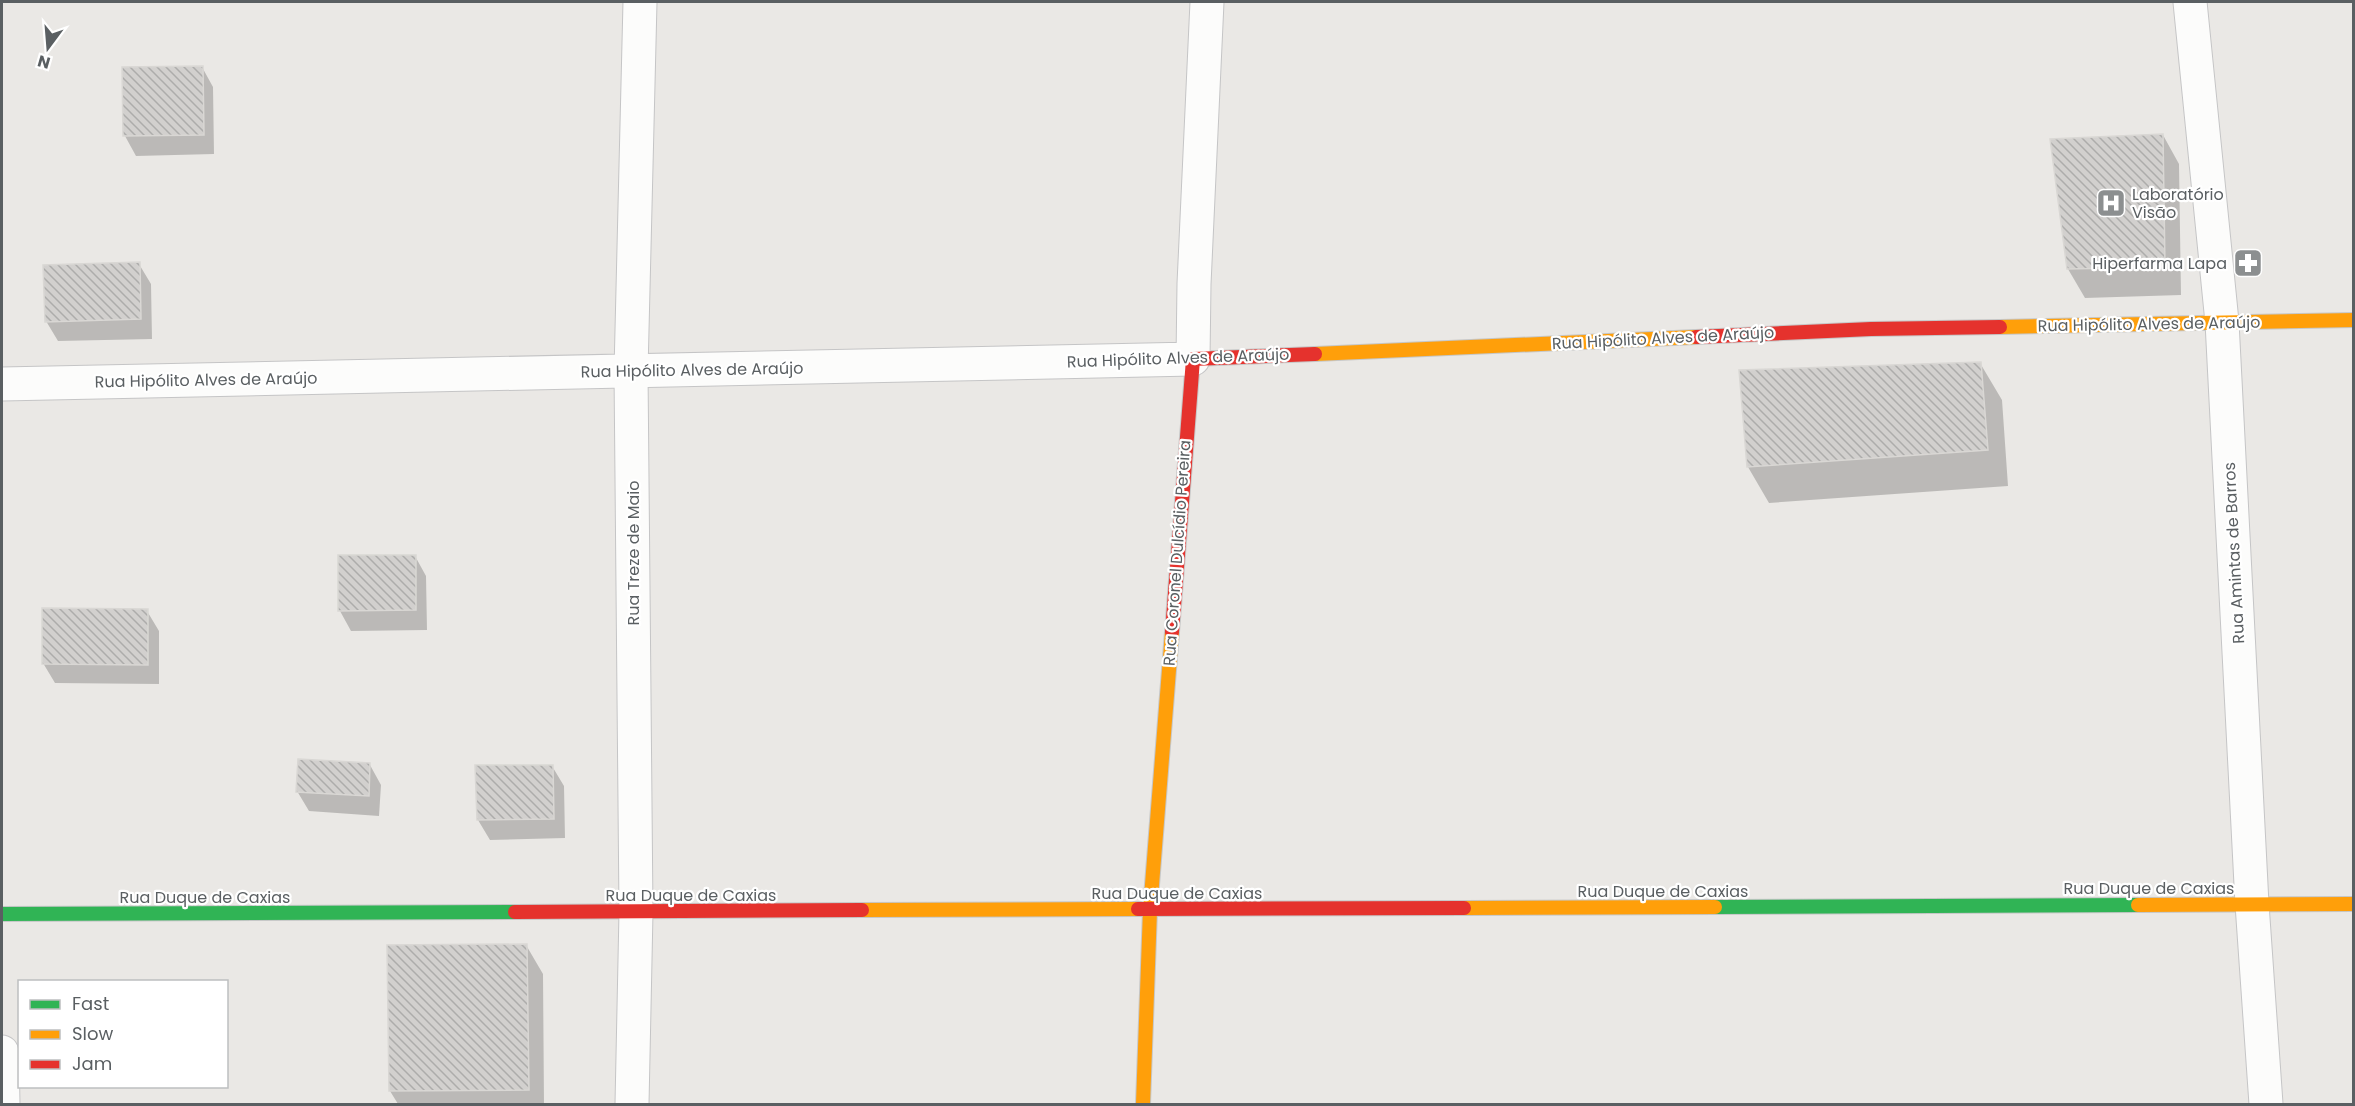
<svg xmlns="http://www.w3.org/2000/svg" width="2355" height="1106" viewBox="0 0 2355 1106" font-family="Poppins,sans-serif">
  <defs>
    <pattern id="building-back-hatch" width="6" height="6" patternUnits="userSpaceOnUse" patternTransform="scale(1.5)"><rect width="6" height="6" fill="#d2d0ce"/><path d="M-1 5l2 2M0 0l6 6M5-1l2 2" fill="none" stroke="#adacab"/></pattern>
  </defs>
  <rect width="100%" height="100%" fill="#eae8e5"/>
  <path fill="#0003" d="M202,67L213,87L214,154L136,156L125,136Z
    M2163,135L2179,164L2181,295L2085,298L2068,269Z
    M139,264L151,284L152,339L58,341L46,321Z
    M1980,363L2002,400L2008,486L1769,503L1748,467Z
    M415,556L426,576L427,630L351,631L340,611Z
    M147,611L159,631V684L55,683L43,663Z
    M370,765L381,785L379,816L309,811L297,791Z
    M552,766L564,786L565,838L490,840L478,820L477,767Z
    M526,945L543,974L544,1104H398L390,1091Z"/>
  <path fill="url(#building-back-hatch)" stroke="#d9d7d4" stroke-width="1.5" d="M203,66L204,135L123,136L122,67Z
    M2163,134L2165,267L2067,269L2050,139Z
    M140,262L141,319L45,322L43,265Z
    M1981,362L1988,450L1747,467L1739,370Z
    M338,555H416V610L338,611Z
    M42,608L148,609V665L42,664Z
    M298,759L370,763L369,796L296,792Z
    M475,765H553L554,819L477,820Z
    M527,944L529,1090L389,1091L387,945Z"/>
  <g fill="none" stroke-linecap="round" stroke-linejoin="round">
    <g stroke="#c5c5c6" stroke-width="35">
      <path id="street" d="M2190,2L2222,322L2252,904L2266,1104
        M2,384L1193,359L1194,284L1207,2
        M2,1052L3,1104
        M632,1104L636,912L631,371L640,2"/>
    </g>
    <g stroke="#c6c7c7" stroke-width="16">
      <path id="fast" d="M1715,907L2138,905
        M2,914L515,912"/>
    </g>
    <g stroke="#c6c7c7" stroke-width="16">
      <path id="slow" d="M2000,327L2354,320
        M1315,354L1696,337
        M2138,905L2354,904
        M1464,908L1715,907
        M862,910L1138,909
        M1143,1104L1150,910L1172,632"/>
    </g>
    <g stroke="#c6c7c7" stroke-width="16">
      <path id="jam" d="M1696,337L1871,329L2000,327
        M1172,632L1193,359L1315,354
        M1138,909L1464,908
        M515,912L862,910"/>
    </g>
    <use href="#street" stroke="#fcfcfb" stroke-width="33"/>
    <use href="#fast" stroke="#30b455" stroke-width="14"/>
    <use href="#slow" stroke="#ff9f0a" stroke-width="14"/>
    <use href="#jam" stroke="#e5322d" stroke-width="14"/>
  </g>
  <defs>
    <g id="hospital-square" transform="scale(1.5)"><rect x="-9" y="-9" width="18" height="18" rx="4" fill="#8c8f90" stroke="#fff"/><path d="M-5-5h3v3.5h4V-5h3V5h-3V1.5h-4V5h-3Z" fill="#fff"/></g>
    <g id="pharmacy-square" transform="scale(1.5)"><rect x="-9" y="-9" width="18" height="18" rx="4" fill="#8c8f90" stroke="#fff"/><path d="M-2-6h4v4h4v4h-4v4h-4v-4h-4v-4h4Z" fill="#fff"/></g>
  </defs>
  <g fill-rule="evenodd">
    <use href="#hospital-square" x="2111" y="203"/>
    <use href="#pharmacy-square" x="2248" y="263"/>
  </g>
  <g text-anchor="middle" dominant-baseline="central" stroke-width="4.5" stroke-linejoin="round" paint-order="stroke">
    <g font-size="16" fill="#5a5f62" stroke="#fff" text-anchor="start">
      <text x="2132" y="194">Laboratório<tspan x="2132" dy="18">Visão</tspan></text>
      <text x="2227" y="263" text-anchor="end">Hiperfarma Lapa</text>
    </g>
    <g font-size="16" fill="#5a5f62" stroke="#fff">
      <text transform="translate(2149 324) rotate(-1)">Rua Hipólito Alves de Araújo</text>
      <text transform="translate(1663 338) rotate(-3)">Rua Hipólito Alves de Araújo</text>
      <text transform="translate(1178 358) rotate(-2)">Rua Hipólito Alves de Araújo</text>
      <text transform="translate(692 370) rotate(-1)">Rua Hipólito Alves de Araújo</text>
      <text transform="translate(206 380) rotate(-1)">Rua Hipólito Alves de Araújo</text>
      <text transform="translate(633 553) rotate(-90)">Rua Treze de Maio</text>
      <text transform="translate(1177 553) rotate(-86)">Rua Coronel Dulcídio Pereira</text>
      <text transform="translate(2234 553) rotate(-93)">Rua Amintas de Barros</text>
      <text x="2149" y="888">Rua Duque de Caxias</text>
      <text x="1663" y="891">Rua Duque de Caxias</text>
      <text x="1177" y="893">Rua Duque de Caxias</text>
      <text x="691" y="895">Rua Duque de Caxias</text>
      <text x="205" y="897">Rua Duque de Caxias</text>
    </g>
  </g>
  <rect width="2355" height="1106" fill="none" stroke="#5a5f62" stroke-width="6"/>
  <rect x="18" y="980" width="210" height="108" fill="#ffffff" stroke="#bdbfc0" stroke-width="1.5"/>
  <rect x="30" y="1000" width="30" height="9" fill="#30b455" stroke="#bdbfc0" stroke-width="1.5"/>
  <text x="72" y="1010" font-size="18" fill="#5a5f62">Fast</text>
  <rect x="30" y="1030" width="30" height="9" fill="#ff9f0a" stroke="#bdbfc0" stroke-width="1.5"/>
  <text x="72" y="1040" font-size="18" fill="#5a5f62">Slow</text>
  <rect x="30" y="1060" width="30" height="9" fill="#e5322d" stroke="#bdbfc0" stroke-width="1.5"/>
  <text x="72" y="1070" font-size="18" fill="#5a5f62">Jam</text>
  <g transform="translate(48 48) rotate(196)" stroke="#ffffff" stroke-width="4.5" paint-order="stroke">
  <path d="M0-4.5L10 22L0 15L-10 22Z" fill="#5a5f62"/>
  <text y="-9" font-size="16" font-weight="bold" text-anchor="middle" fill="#5a5f62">N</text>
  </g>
</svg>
